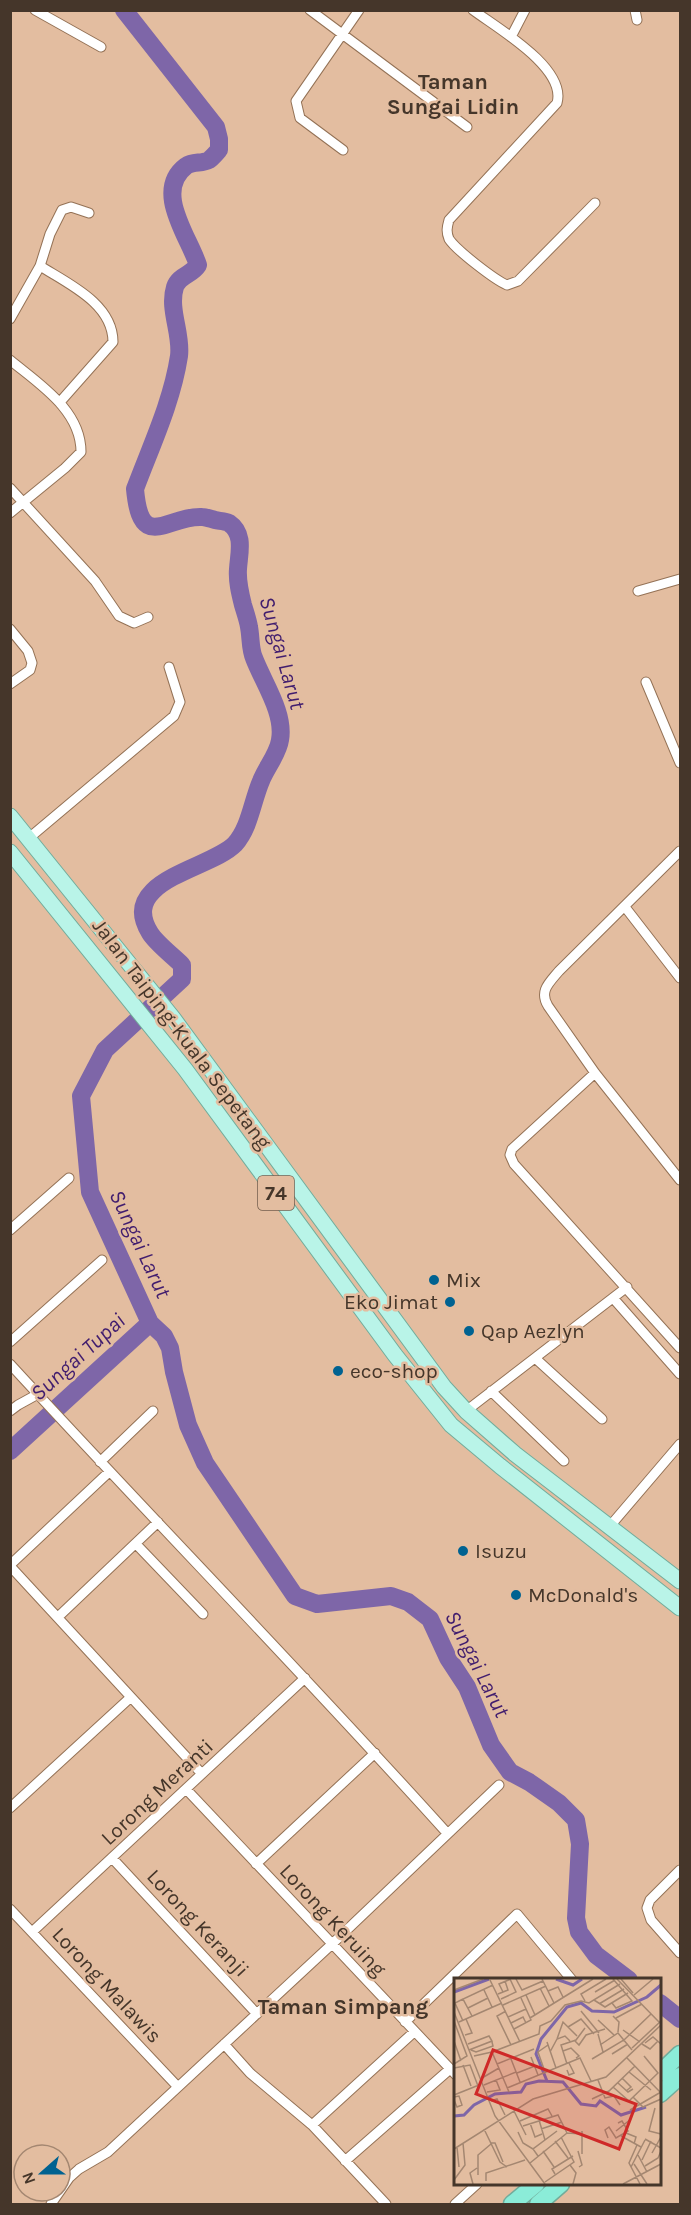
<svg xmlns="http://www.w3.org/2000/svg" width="691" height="2215" viewBox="0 0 691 2215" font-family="Karla,sans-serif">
  <rect width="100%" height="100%" fill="#e3bda0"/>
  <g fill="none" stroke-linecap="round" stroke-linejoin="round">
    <path stroke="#7e66a8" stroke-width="18" d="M124,10L216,127L219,139V150C216,153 212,158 209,160C202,164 193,161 186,166C153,191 189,237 198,265C192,275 179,275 175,287C168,309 182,334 179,356C172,402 151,446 135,489C141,554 167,515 202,517C206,517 211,519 215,520C219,521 225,521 229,523C245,534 239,553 238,569C237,581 240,593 243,605C245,612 248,620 249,627C251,637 250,649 254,658C263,682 285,713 280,740C278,754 266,768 261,781C252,802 250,827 235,844C211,869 117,880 150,933C156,943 173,956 182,965V979L105,1050L81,1096L90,1192L150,1323L164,1336L170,1348L174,1372L188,1425L205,1463L295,1596L317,1604L391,1596L408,1602L430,1619L448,1658L467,1687L491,1745L510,1772L529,1782L559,1803L576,1820L580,1844L576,1918L579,1932L596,1955L629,1980
      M10,1451L150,1323
      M660,2003L680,2019"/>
    <g stroke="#947256" stroke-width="11">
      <path id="street" d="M35,10L101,47
        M310,10L467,127
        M473,10C497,28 567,68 557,103L449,220C447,227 446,232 449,239C456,250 495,280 507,285L518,281L595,203
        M635,10L637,20
        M511,37L525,10
        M343,150L300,118L296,101L359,10
        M40,266C69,284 113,304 113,342L60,402
        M10,319L40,266L50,234L62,210L71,207L89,213
        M10,360C39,384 81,410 81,452L65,468L10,513
        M10,488L95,581L119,616L134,623L148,617
        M638,591L680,579
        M10,629L28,651L32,663L30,670L10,684
        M646,682L680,763
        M29,838L174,716L180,702L169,667
        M680,851L559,971C549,983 539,991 548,1006L595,1073L680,1180
        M625,907L680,978
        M595,1073L512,1149L510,1155L514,1164L680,1348
        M10,1230L69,1178
        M613,1298L680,1374
        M10,1342L102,1260
        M535,1358L602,1419
        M10,1364C155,1522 304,1674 447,1833
        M491,1391L564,1461
        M10,1411L18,1405L38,1394
        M466,1411L627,1287
        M100,1462L153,1411
        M610,1526L680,1444
        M136,1544L203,1614
        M10,1565L109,1472
        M10,1566L202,1774
        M58,1617L158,1522
        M186,1789L456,2075
        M10,1808L131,1697
        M112,1858L257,2014
        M256,1864L375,1753
        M680,1870L650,1900L647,1908L651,1920L680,1953
        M10,1909L178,2087
        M32,1932L305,1678
        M405,2022L517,1914L572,1980
        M224,2044L250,2073L312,2125L386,2204
        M312,2125L414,2032
        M345,2161L450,2069
        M51,2204L69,2178L79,2169L108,2152L331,1945L499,1785
        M455,2204L477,2184"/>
    </g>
    <g stroke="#72ac9b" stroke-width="17">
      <path id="primary" d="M10,816L173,1018L444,1387L466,1411L515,1454L680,1581
        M10,852L185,1069L395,1355L451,1425L500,1466L680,1608"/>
    </g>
    <g stroke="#72ac9b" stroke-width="19">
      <path id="highway" d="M660,2073L680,2054
        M660,2094L680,2076
        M512,2204L536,2184
        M538,2204L561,2184"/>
    </g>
    <use href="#street" stroke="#fff" stroke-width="9"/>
    <use href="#primary" stroke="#b9f4e8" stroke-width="15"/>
    <use href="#highway" stroke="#8becd8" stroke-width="16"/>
  </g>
  <g fill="#006291" stroke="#e3bda0" stroke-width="2">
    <circle cx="434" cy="1280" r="6"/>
    <circle cx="450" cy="1302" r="6"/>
    <circle cx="469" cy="1331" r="6"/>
    <circle cx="338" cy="1371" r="6"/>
    <circle cx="463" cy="1551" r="6"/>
    <circle cx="516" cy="1595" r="6"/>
  </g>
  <g text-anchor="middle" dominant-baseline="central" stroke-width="5" stroke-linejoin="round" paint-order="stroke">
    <rect fill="#e3bda0" stroke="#745e4d" stroke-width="1.5" x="258" y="1176" width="36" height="34" rx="4.5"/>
    <g font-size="20" font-weight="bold" fill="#45362a">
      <text x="276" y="1193">74</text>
    </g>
    <g font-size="21" fill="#45362a" stroke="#e3bda0">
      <text transform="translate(182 1034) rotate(53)">Jalan Taiping-Kuala Sepetang</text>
      <text transform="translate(157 1792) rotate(-43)">Lorong Meranti</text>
      <text transform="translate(333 1920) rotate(47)">Lorong Keruing</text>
      <text transform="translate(198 1923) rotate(47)">Lorong Keranji</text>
      <text transform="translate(107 1985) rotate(47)">Lorong Malawis</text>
    </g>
    <g font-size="21" fill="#45362a" stroke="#e3bda0" text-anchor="start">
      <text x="446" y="1280">Mix</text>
      <text x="438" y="1302" text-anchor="end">Eko Jimat</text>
      <text x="481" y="1331">Qap Aezlyn</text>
      <text x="350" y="1371">eco-shop</text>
      <text x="475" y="1551">Isuzu</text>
      <text x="528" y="1595">McDonald's</text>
    </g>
    <g font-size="22" font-weight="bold" fill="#45362a" stroke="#e3bda0">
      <text x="453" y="82">Taman<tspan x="453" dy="25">Sungai Lidin</tspan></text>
      <text x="343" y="2007">Taman Simpang</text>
    </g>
    <g font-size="22" font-style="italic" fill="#411d6e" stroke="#e3bda0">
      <text transform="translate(282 653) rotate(74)">Sungai Larut</text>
      <text transform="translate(140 1244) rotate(65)">Sungai Larut</text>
      <text transform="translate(78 1357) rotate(-42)">Sungai Tupai</text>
      <text transform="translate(477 1664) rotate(63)">Sungai Larut</text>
    </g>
  </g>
  <g transform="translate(454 1978)">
    <rect width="207" height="207" fill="#e3bda0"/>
    <path fill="none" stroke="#7e66a8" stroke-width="3" d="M102,1L119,7L128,1M0,14L35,1M93,103L82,76L87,61L113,29L127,25L138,33L160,34L193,19L207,7M0,138L10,137L20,127L41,116L67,114L72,106L85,103L109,104L127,126L142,128L146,123L167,137L192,129"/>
    <path fill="none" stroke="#a48771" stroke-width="1.5" d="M62,1L68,12L89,3M88,1L100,25M163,1L205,44M167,1L179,15M36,2L66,64M86,10L95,28M0,12L29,1M30,12L38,29M94,13L104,9L109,19M49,14L45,6L57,1M141,14L161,2M44,16L54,12L51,3M72,17L81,37M180,17L199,1M47,21L62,14L56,1M140,22L151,29L174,15M131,23L127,16L152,1M158,25L162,30L178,23L159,1M145,26L170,11M49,27L92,8M14,30L34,20M52,33L43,38L57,67M127,33L145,55M0,34L41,138L91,206M18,38L9,21L39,7M159,38L165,44L164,54M54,39L72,31M76,40L139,1M162,40L188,26M144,42L160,57M0,43L13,78L0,86M9,43L1,25L9,21M5,44L48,25M57,45L69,39L72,45M114,49L127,41L140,56M60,51L77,42L67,20M169,52L186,64M144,56L149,74M11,57L18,55L12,41M103,61L109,44L123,58M120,62L125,67L132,57L151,51M0,63L7,83M93,64L102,90M191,65L199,59L207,66M14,66L35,58L38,63L15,72M188,66L196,71L204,63M146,67L164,55L178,72M178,70L207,43M17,72L22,74L39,68L38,64M109,73L117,70L125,78L122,80M38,74L85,56L86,48L97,43L111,27L127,23L135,25L166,6M38,74L55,114M96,74L103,61L111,58L116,63M158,76L174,66M20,78L38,74M77,79L84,97M173,80L207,115M57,81L66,104M138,81L170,62L197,36M43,86L80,71M113,86L107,67L122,62L131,50M9,87L17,108M0,90L16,87L24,108M113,92L115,97L120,95L115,85M91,94L84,74L94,67M175,94L197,112M63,95L81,88M28,100L45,90M168,100L177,109L172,113M144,102L151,120L160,118L166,127M164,105L174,114L179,111M30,107L62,94M159,109L175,123L204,95L190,78M53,110L126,80L137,103M33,114L46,112L42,102M0,117L25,107M0,119L5,118L8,127L3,129L0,122M179,119L189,129L207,121M138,121L155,113L181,88M37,123L43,121L51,137M201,130L195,153L207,156M176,132L207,114M60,133L72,157M85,142L91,162M66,143L94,131L98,138M76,145L81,159L88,156M69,148L104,137L113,155M30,151L46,184L53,189M87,151L108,144M162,153L177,141M64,154L69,165L79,171M113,155L128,156V153M172,155L182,159L180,166M128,156V176M167,158L187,169M154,160L151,152L155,149L162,160L174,153L168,143L164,145M191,161L207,170M101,163L114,180M37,165H41L49,184M183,167L175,185L186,206M3,169L5,189M0,171L79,121L152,99L207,47M89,173L100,189M124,173L128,187L125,189M198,175L207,159M184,177L193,194M84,178L79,171L103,153M188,182L197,163M76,185L113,155M180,186L193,206M116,187L122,195L119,206M191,188L204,180L207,173M177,189L191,162M101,196L98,191L119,178M24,197V177L37,166M0,202L11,187L9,165M32,203V195L71,182M91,204L120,184L107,159M19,206L16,195L23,190M169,206L207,186"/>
    <path fill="#cf2928" fill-opacity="0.15" stroke="#cf2928" stroke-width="3" d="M39,72L182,126L165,171L22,116Z"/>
    <rect width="207" height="207" fill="none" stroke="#45362a" stroke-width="3"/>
  </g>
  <rect width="691" height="2215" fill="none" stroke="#45362a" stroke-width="24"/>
  <g transform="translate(42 2173) rotate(249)"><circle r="28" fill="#e3bda0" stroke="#a48771" stroke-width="1.5"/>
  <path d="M0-4.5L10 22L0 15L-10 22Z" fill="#006291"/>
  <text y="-9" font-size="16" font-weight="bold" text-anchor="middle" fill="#45362a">N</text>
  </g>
</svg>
